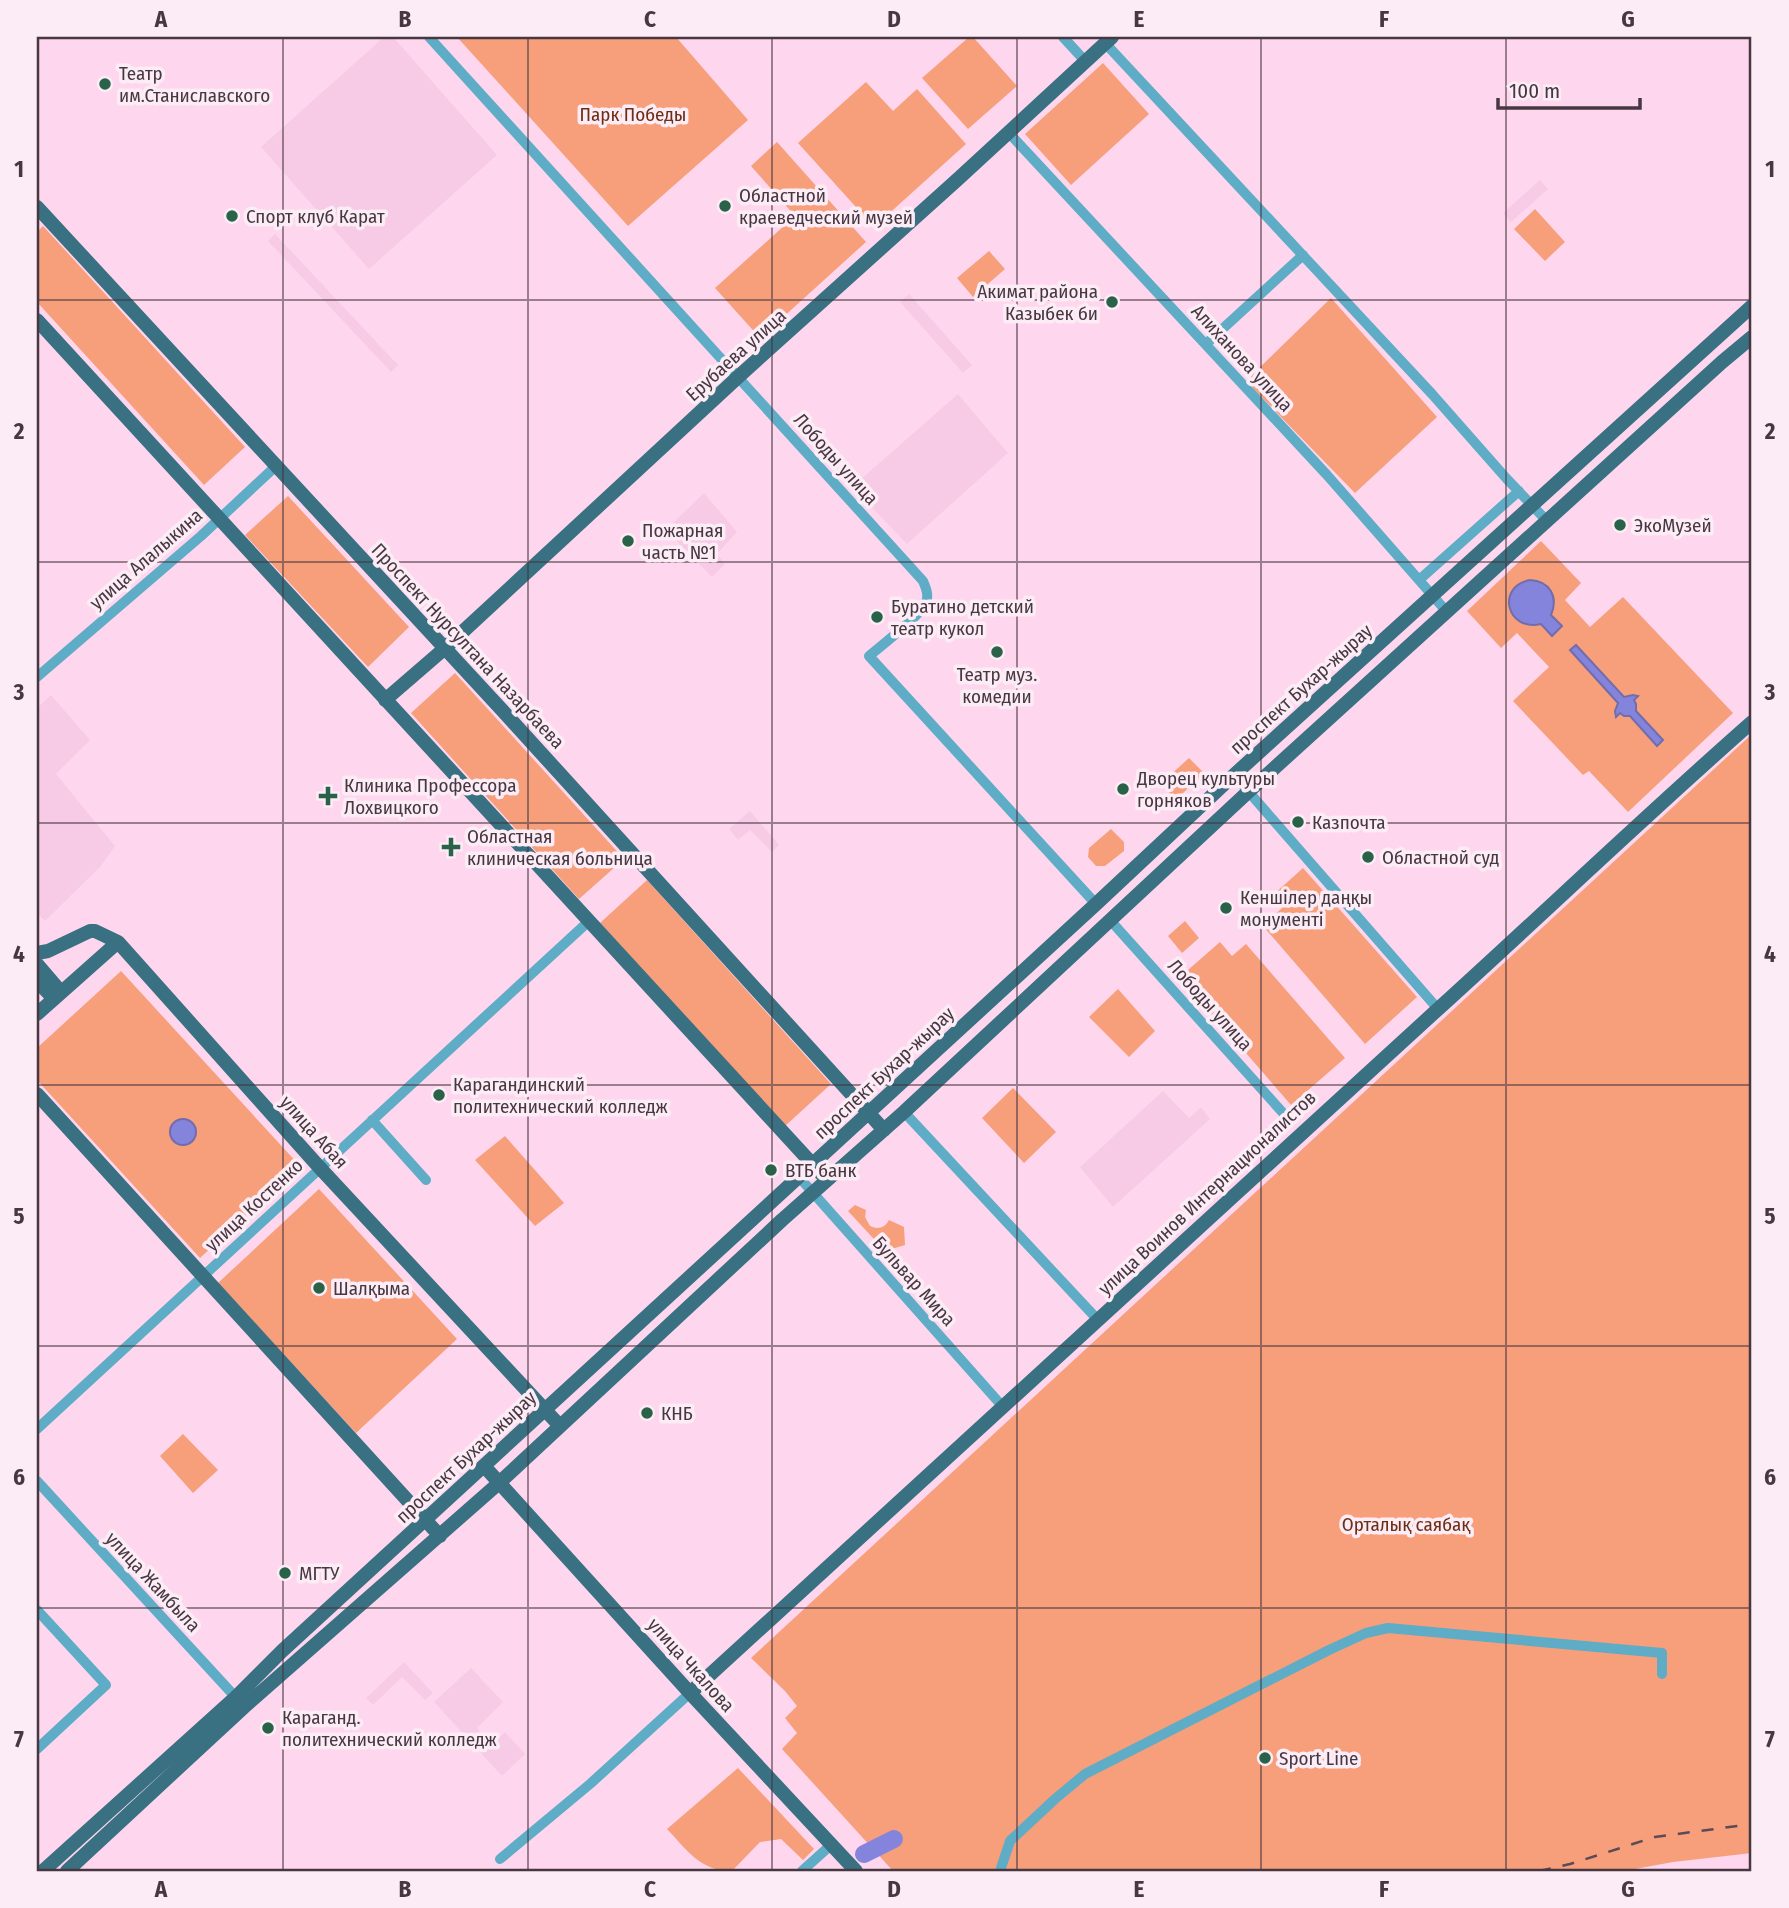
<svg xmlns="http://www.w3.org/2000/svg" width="1789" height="1908" viewBox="0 0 1789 1908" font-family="'Fira Sans Condensed',sans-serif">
  <rect width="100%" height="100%" fill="#fed7ee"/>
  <path fill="#f7cae5" d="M384,37H393L497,155L369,269L261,147Z
    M1540,180L1548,189L1511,222L1503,213Z
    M275,234L398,365L391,372L268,241Z
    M909,294L972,365L963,373L900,302Z
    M958,394L1008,453L907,544L852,487Z
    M704,493L737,532L717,554L725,564L712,577L666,530Z
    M51,695L90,740L56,774L115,846L100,867L45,921L37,913V708Z
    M750,811L779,845L772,852L750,830L738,840L729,829Z
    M1163,1091L1189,1118L1201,1107L1210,1119L1113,1207L1080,1167Z
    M404,1662L433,1693L425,1700L402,1677L373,1705L366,1698Z
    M471,1668L503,1702L477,1728L492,1744L505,1732L525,1754L502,1776L434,1702Z"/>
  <path fill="#f79e7b" d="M457,37H676L748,120L628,226Z
    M969,37H973L1017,86L968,129L922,78Z
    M1103,63L1149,114L1071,185L1025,134Z
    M866,82L893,111L917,89L966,144L874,227L798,143Z
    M777,142L866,242L760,338L715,288L795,216L751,166Z
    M1535,209L1565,242L1545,261L1514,229Z
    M43,226L245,447L204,485L37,302V232Z
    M989,251L1005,269L973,297L957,278Z
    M1331,298L1437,417L1355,493L1246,381Z
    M288,496L409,627L368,667L245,535Z
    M1541,541L1581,583L1565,600L1590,627L1623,597L1733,713L1628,812L1589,771L1583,775L1513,701L1549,667L1517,633L1501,648L1467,611Z
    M455,673L624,859L579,899L411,713Z
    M1752,734V1853L1673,1862L1624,1871H893L782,1749L797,1733L785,1718L797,1706L785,1691L751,1658Z
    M1189,758L1204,773L1182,794L1173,797L1166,789V779Z
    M1111,829L1124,842V851L1105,866H1096L1088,857L1089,848Z
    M1303,868L1417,997L1365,1044L1263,926L1283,907L1273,895Z
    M647,880L831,1084L784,1127L600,923Z
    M1185,921L1199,938L1182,953L1168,936Z
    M1220,942L1232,956L1246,944L1345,1058L1291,1105L1180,977Z
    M121,971L300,1166L200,1258L37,1080V1048Z
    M1118,989L1155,1031L1129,1057L1089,1017Z
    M1013,1088L1056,1132L1024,1163L982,1118Z
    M505,1136L564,1203L535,1226L475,1160Z
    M319,1189L457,1339L356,1433L218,1283Z
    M855,1205L866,1210L865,1217L870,1226C878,1230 885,1228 889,1220L904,1227L905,1245L885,1251L848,1211Z
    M183,1434L218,1470L193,1493L160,1456Z
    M738,1768L814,1849L803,1860L781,1839L760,1842L732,1871C700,1871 687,1850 667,1829Z"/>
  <path fill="#8484dc" stroke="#716dad" stroke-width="2" d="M1530,580C1549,581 1559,596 1551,615L1562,626L1552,636L1541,624C1506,632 1496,586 1530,580Z
    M1576,645L1624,697L1633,695L1638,696L1634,700L1636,704V711L1663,740L1657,746L1630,716H1624L1620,713L1616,717L1615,711L1618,703L1570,650Z
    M170 1132a13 13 0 1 1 26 0a13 13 0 1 1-26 0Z"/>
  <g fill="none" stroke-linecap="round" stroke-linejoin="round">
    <path stroke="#8484dc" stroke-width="18" d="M864,1854L894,1839"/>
    <path stroke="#5eacc6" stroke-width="10" d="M429,37L923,581C926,588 929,595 926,603C923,613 880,647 869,656L1096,904
      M1063,37L1086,62
      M1105,43L1432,394L1506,478L1547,521
      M1008,132L1327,475L1447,612
      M1206,344L1303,255
      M1419,580L1519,491
      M37,677L201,536L276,466
      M1234,775L1438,1009
      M1110,920L1284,1114
      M904,1112L1098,1320
      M372,1120L426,1180
      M799,1177L1003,1407
      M37,1429L589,921
      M37,1481L240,1702
      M37,1610L106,1685L37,1749
      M500,1859L590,1784L690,1693
      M802,1871L832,1844
      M1000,1871L1010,1841L1055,1799L1085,1774L1329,1650L1366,1633L1388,1628L1662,1653V1674"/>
    <path stroke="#397082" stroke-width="14" d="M37,207L502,710L884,1130
      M37,320L827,1180
      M385,700L444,649L738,377L958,179L1112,37
      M37,953L48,951L90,931H95L118,942L320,1168L560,1426
      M37,964L61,992
      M37,981L54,999
      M37,1014L118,942
      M37,1094L440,1536
      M484,1466L690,1693L856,1871
      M690,1693C939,1465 1187,1236 1437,1010C1543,914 1645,816 1752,722
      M43,1871L236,1697L282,1651L1096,904L1234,775L1752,306
      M67,1871L244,1707L499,1483L782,1220L904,1112L1248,792L1722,362L1752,337"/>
    <path stroke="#5c4a55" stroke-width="2.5" stroke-dasharray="12 12" stroke-linecap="butt" d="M1539,1871L1570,1864L1655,1837L1752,1824"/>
  </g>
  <path fill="none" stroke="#463740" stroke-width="2" stroke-opacity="0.55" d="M283,37V1871M528,37V1871M772,37V1871M1017,37V1871M1261,37V1871M1506,37V1871M37,300H1752M37,562H1752M37,823H1752M37,1085H1752M37,1346H1752M37,1608H1752"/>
  <g fill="#2a6249" stroke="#fcecf5" stroke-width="2.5">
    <circle cx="105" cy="84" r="7"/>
    <circle cx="725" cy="206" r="7"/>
    <circle cx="232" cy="216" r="7"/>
    <circle cx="1112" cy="302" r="7"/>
    <circle cx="1620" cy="525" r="7"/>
    <circle cx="628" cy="541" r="7"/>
    <circle cx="877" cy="617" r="7"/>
    <circle cx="997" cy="652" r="7"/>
    <circle cx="1123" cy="789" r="7"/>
    <path d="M324.5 785.5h7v7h7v7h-7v7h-7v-7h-7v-7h7z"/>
    <circle cx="1298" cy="822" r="7"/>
    <path d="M447.5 836.5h7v7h7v7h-7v7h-7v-7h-7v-7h7z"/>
    <circle cx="1368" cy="857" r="7"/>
    <circle cx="1226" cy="908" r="7"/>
    <circle cx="439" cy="1095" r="7"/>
    <circle cx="771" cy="1170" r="7"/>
    <circle cx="319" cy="1288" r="7"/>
    <circle cx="647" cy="1413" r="7"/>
    <circle cx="285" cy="1573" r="7"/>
    <circle cx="268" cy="1728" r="7"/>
    <circle cx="1265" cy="1758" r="7"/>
  </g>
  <g text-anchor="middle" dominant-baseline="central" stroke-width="7" stroke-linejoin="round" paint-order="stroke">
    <g font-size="19" fill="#463740" stroke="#fcecf5" text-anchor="start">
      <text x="119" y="73">Театр<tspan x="119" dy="22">им.Станиславского</tspan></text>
      <text x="739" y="195">Областной<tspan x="739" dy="22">краеведческий музей</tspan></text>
      <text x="246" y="216">Спорт клуб Карат</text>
      <text x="1098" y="291" text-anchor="end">Акимат района<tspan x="1098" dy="22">Казыбек би</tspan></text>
      <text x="1634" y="525">ЭкоМузей</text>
      <text x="642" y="530">Пожарная<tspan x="642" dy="22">часть №1</tspan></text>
      <text x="891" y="606">Буратино детский<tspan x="891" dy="22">театр кукол</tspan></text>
      <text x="997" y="674" text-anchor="middle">Театр муз.<tspan x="997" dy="22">комедии</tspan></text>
      <text x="1137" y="778">Дворец культуры<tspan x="1137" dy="22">горняков</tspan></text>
      <text x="344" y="785">Клиника Профессора<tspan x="344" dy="22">Лохвицкого</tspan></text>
      <text x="1312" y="822">Казпочта</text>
      <text x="467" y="836">Областная<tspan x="467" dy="22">клиническая больница</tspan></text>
      <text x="1382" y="857">Областной суд</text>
      <text x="1240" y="897">Кеншілер даңқы<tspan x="1240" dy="22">монументі</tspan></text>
      <text x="453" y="1084">Карагандинский<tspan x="453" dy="22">политехнический колледж</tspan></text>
      <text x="785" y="1170">ВТБ банк</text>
      <text x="333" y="1288">Шалқыма</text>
      <text x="661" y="1413">КНБ</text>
      <text x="299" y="1573">МГТУ</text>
      <text x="282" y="1717">Караганд.<tspan x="282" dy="22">политехнический колледж</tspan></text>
      <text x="1279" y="1758">Sport Line</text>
    </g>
    <g font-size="19" fill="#6c2e14" stroke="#fcecf5">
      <text x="633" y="114">Парк Победы</text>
      <text x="1406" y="1524">Орталық саябақ</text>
    </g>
    <g font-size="19" fill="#463740" stroke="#fcecf5">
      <text transform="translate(736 355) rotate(-42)">Ерубаева улица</text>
      <text transform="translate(1242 358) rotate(47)">Алиханова улица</text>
      <text transform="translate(836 459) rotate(48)">Лободы улица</text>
      <text transform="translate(146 559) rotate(-41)">улица Алалыкина</text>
      <text transform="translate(468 646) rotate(47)">Проспект Нурсултана Назарбаева</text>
      <text transform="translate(1301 689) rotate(-42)">проспект Бухар-жырау</text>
      <text transform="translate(1210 1005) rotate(48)">Лободы улица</text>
      <text transform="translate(884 1073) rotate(-43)">проспект Бухар-жырау</text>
      <text transform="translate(314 1132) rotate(48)">улица Абая</text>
      <text transform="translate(1207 1193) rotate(-43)">улица Воинов Интернационалистов</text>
      <text transform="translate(254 1205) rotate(-43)">улица Костенко</text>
      <text transform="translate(914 1281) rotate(48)">Бульвар Мира</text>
      <text transform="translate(466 1457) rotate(-43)">проспект Бухар-жырау</text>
      <text transform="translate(153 1582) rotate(47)">улица Жамбыла</text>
      <text transform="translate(691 1665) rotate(48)">улица Чкалова</text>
    </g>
  </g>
  <rect width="1789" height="1908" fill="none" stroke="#fcecf5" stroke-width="77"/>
  <path d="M1498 98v10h142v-10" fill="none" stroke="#463740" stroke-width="3.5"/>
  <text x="1509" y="98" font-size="21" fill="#463740" stroke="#fcecf5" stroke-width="5" paint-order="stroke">100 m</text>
  <rect x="38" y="38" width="1712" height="1832" fill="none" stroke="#463740" stroke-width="2.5"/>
  <g font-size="23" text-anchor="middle" font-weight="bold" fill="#463740">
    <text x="161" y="27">A</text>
    <text x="405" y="27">B</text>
    <text x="650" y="27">C</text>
    <text x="894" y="27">D</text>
    <text x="1139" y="27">E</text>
    <text x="1384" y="27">F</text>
    <text x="1628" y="27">G</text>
    <text x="19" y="177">1</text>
    <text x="1770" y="177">1</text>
    <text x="19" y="439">2</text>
    <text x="1770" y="439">2</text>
    <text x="19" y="700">3</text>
    <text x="1770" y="700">3</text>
    <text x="19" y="962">4</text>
    <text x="1770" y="962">4</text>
    <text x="19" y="1224">5</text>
    <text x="1770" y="1224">5</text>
    <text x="19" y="1485">6</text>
    <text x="1770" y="1485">6</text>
    <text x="19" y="1747">7</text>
    <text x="1770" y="1747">7</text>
    <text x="161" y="1897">A</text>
    <text x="405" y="1897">B</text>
    <text x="650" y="1897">C</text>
    <text x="894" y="1897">D</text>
    <text x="1139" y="1897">E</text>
    <text x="1384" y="1897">F</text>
    <text x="1628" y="1897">G</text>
  </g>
</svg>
